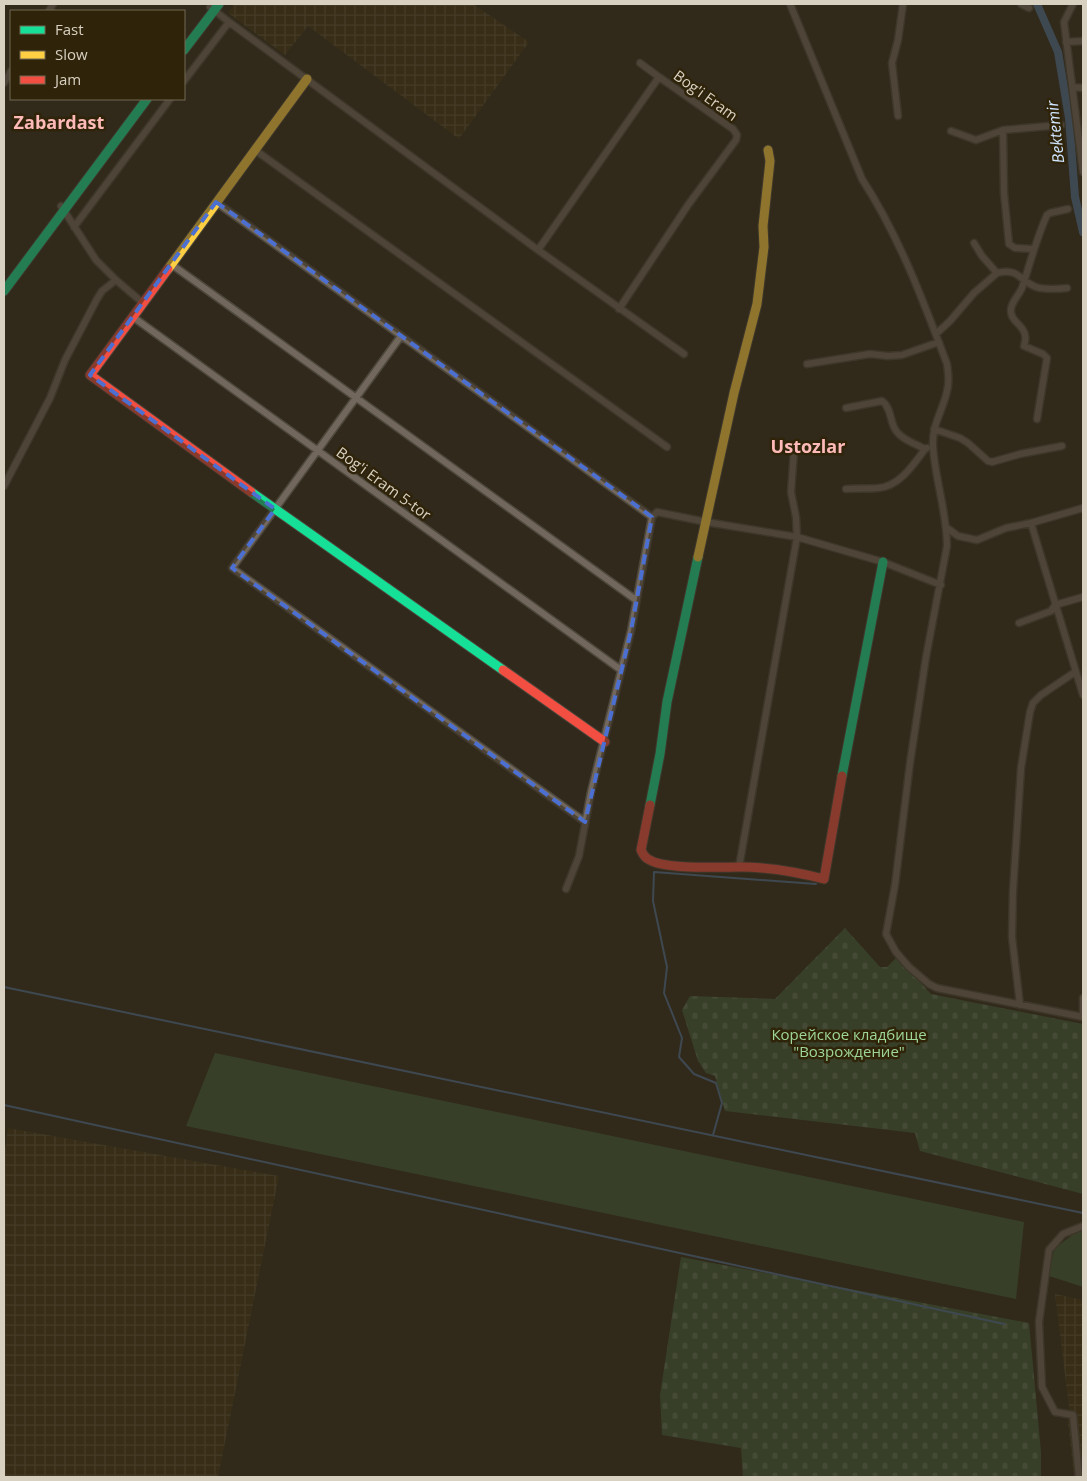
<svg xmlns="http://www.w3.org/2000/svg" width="1087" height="1481" viewBox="0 0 1087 1481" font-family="'Open Sans',sans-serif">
  <defs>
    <pattern id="industrial-grid" width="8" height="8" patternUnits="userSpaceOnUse" patternTransform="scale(1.25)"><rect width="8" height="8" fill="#413414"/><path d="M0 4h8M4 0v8" fill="none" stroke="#5c5035"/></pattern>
    <pattern id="cemetery-stones" width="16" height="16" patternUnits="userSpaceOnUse" patternTransform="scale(1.25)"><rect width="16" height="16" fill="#405a39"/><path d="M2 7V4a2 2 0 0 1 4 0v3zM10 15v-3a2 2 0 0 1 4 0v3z" fill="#5b7154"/></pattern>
  </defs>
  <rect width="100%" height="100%" fill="#312a1c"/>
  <path fill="url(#industrial-grid)" d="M234,4H473L529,42L459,139L308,26L285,55L228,13Z
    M8,1128L279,1176L218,1477H4V1156Z
    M1055,1294L1083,1300V1477H1074L1068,1423L1069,1407Z"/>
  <path fill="#405a39" d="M215,1053L1024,1222L1016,1299L186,1126Z
    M1079,1230L1083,1231V1287L1046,1275L1055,1248Z"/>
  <path fill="url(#cemetery-stones)" d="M845,928L880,967H887L897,957L931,994L1083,1024V1194L920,1151L915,1133L725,1111L715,1076L706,1073L698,1061L682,1010L690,996L775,999Z
    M681,1257L1029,1323L1041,1452V1477H743L741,1448L662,1435L660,1395Z"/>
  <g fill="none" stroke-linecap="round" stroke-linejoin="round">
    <path stroke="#4f6d90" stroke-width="2" d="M4,987L1083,1213
      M4,1105L1004,1324
      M713,1135L722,1103L716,1083L694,1074L679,1057L682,1038L664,993L667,967L653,901L654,872L816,884"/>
    <path stroke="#4f6d90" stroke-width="8" d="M1037,4L1058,52L1069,118L1075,197L1083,232"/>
    <g stroke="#4d473c" stroke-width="9">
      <path id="street" d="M790,4L862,179C899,236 923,300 947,364C948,373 950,381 947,391C943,411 932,423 933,446C935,480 947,512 947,546L926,657L910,763L895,885L886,934L896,952L909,967L929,984L937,988L1083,1017
        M1021,4L1029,8
        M1073,4L1064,22L1083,172
        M210,7L229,22
        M49,11L53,4
        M1066,42L1083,41
        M640,63L659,77
        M184,81L229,22L538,250L684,354
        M4,83L11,71
        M1073,87L1083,88
        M898,116L892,63L898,40L903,4
        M1003,130L1004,193L1009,244L1015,248L1033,249
        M951,131L976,140L1003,130L1061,125
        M255,150L667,447
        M216,202L652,517
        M61,206L96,260L116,280L143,303
        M74,227L170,99
        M974,243L982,256L997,273C1020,268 1018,280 1036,287C1045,290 1057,289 1067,288
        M538,250L659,77L733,129L737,135L736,140L688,205L619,309
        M171,264L636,600
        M133,317L621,670
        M936,334L950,321L974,293L997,273
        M401,336L232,568L585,822
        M807,364L870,354L888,356L902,355L939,342
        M846,408L882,401C891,407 890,421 895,429C900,439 916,444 925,449
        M1037,419L1047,358L1043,354L1024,346C1031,325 1009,324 1011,309C1012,301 1019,295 1022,288C1030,264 1036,239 1047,215L1050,213L1068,209
        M934,429L960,438L968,443L988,461L992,462L1020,454L1062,446
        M4,486L50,398L65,360L97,299L102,291L116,280
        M846,489C857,488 868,489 878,488C899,487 914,464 925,449L927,448
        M1031,523L1083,508
        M947,528L958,536L977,540L1006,528L1031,523L1083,695
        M1019,623L1051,611L1055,605L1083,597
        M739,867L797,537L796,517L791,492L794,451
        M566,889L579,856L591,792L631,631L652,517L657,512L706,522L797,537L883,562L941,585
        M1020,1005L1012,937L1013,891L1021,768L1030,712L1033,703L1041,695L1075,672
        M1083,1017V998
        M1079,1477L1073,1415L1055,1412L1042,1387L1039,1322L1049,1250L1063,1234L1083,1226"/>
    </g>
    <g stroke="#4d473c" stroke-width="11">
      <path id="fast" d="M184,50L219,4
        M4,291L147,99
        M251,492L503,670
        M842,776L883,562
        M650,805L660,754L667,702L698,557"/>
    </g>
    <g stroke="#4d473c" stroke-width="11">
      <path id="slow" d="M168,269L307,79
        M698,557L734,393L757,304L764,247L763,226L770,161L768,150"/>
    </g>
    <g stroke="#4d473c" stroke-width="11">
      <path id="jam" d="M168,269L90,375L251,492
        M503,670L605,742
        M650,805L641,850C643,854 644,857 648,859C664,870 720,867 740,867C768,867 797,872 824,879L842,776"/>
    </g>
    <use href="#street" stroke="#72675c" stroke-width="6"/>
    <use href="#fast" stroke="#16e098" stroke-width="9"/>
    <use href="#slow" stroke="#ffcf43" stroke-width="9"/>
    <use href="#jam" stroke="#f24e42" stroke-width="9"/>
  </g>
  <path d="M0 0H1087V1481H0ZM216,202L652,517L631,631L585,822L232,568L275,509L90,375Z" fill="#312a1c" fill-opacity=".55" fill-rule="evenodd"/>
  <path fill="none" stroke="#4c6fd2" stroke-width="4" stroke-dasharray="10 6" stroke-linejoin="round" d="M216,202L652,517L631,631L585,822L232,568L275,509L90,375Z"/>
  <g text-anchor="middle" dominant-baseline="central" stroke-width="5" stroke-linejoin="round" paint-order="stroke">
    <g font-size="15" fill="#d8d1c2" stroke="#2f2409">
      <text transform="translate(706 95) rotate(36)">Bog'i Eram</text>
      <text transform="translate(384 483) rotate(36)">Bog'i Eram 5-tor</text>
    </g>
    <g font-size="15" fill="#9ed697" stroke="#2f2409">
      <text x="849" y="1034">Корейское кладбище<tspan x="849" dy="17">"Возрождение"</tspan></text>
    </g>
    <g font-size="16" font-style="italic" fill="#d0e5ff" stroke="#2f2409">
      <text transform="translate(1055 132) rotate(-96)">Bektemir</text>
    </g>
    <g font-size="18" font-weight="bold" fill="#febab9" stroke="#2f2409">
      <text x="59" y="122">Zabardast</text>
      <text x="808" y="446">Ustozlar</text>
    </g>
  </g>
  <rect width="1087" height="1481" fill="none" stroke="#d8d1c2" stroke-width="10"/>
  <rect x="10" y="10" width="175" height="90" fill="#2f2409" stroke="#736953"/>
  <rect x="20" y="26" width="25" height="8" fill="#16e098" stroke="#736953"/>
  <text x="55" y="35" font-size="15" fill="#d8d1c2">Fast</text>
  <rect x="20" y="51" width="25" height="8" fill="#ffcf43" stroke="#736953"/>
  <text x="55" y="60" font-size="15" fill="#d8d1c2">Slow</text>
  <rect x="20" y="76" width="25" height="8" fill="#f24e42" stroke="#736953"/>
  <text x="55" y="85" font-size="15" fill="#d8d1c2">Jam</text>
</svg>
